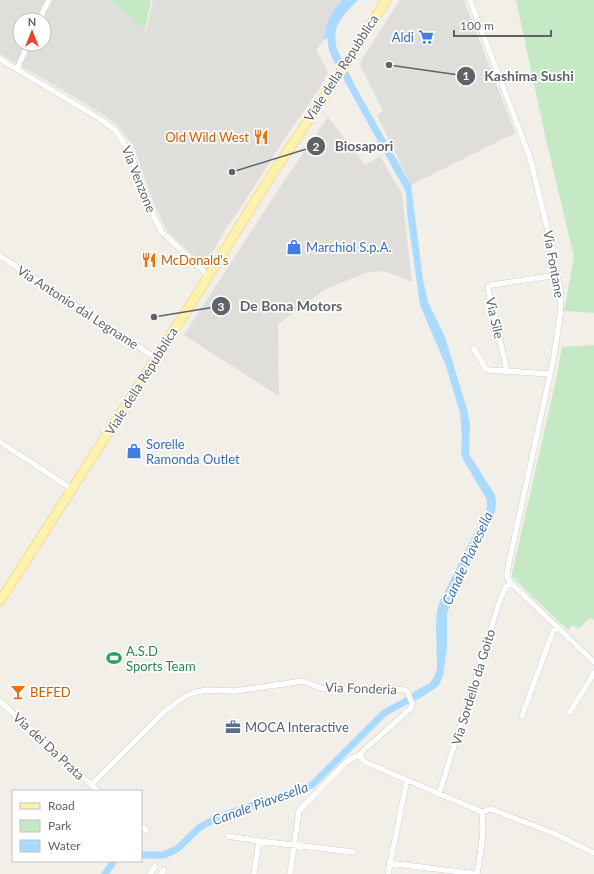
<svg xmlns="http://www.w3.org/2000/svg" width="594" height="874" viewBox="0 0 594 874" font-family="Lato,sans-serif">
  <rect width="100%" height="100%" fill="#f1efe8"/>
  <path fill="#e0deda" fill-rule="evenodd" d="M0,0H110L146,31L153,0H342L336,7L325,32L324,40L316,50L328,72L320,88L285,138L240,209L226,228L205,266L167,231L152,199L133,145L118,126L104,115L49,82L0,54ZM20,20H44V44H20Z
    M400,0H464L515,133L411,185L377,115L383,111L360,65L362,59Z
    M328,117L365,165L380,156L402,194L412,282L385,271L365,273L324,290L278,324L279,396L184,335L278,190Z"/>
  <path fill="#c5e8c5" d="M110,0H151L145,29L140,26Z
    M516,0H594V313L564,311L574,257L545,135Z
    M594,345V620L590,618L578,629L573,625L568,630L512,577V574L556,380L562,347Z"/>
  <path fill="#aadaff" d="M342,0H358C338,20 329,30 340,58L336,65C331,56 327,48 328,38L324,40C326,23 331,12 342,0Z
    M349,75L411,185L423,280L428,302L445,337L467,409L470,425L469,454L495,495L496,503L495,512L456,590L447,613V647L443,676L439,685L434,689L417,700L413,692L430,683L434,677L437,669L436,625L437,611L440,601L487,508V500L463,459L461,452L462,437L460,413L446,366L420,305L407,213L406,192L344,80Z"/>
  <g fill="none" stroke-linecap="round" stroke-linejoin="round">
    <path stroke="#aadaff" stroke-width="7" d="M335,53L351,85
      M141,855H164L177,849L200,827L219,817L312,785L384,713L423,692
      M105,874L114,861"/>
    <g stroke="#b5b8bc" stroke-width="6">
      <path id="street" d="M470,0L530,158L552,248L561,295L560,316L553,361L507,572V577L511,583L594,662
        M39,20L49,0
        M0,59L97,117L116,131L130,153L154,217L161,231L209,276
        M17,69L28,44
        M0,256L156,358
        M474,349L486,369L489,370L550,374
        M507,371L488,289L489,286L492,285L558,275
        M0,442L72,489
        M0,701L98,791
        M570,712L594,673
        M522,716L553,631L557,628
        M361,754V758L365,762L482,812C485,833 480,853 477,874L389,863
        M91,785L165,711L186,696L196,692L207,690L235,691L303,681L320,688L337,689L388,688L404,690L407,691L412,703L411,708L363,751L361,754L346,762L299,811L290,874
        M439,794L500,600L506,587L511,583
        M482,812L491,809L553,833L594,853
        M141,826L146,830
        M228,836L259,841
        M150,874L155,866
        M161,874L164,870
        M254,874L259,841L354,852
        M388,874L407,780"/>
    </g>
    <g stroke="#f2c960" stroke-width="10">
      <path id="primary" d="M0,601L189,307L271,176L346,64L386,0"/>
    </g>
    <use href="#street" stroke="#fff" stroke-width="5.5"/>
    <use href="#primary" stroke="#fff2af" stroke-width="9"/>
  </g>
  <defs>
    <g id="supermarket-bare" transform="scale(1.2)"><path d="M-6-5.5h2.5l.6 2H6L4.5 2H-2.5L-4.4-4H-6ZM-1.5 3.2a1.3 1.3 0 1 0 .1 0ZM3 3.2a1.3 1.3 0 1 0 .1 0Z" fill="#3f7fe0" stroke="#fff" stroke-width="2.5" paint-order="stroke"/></g>
    <g id="restaurant-bare" transform="scale(1.2)"><path d="M-5-6h1v4h1v-4h1v4h1v-4h1v5L-1.5 .5V6h-2V.5L-5-1ZM5-6V6H3V1.5H1.5Q1.5-4 5-6Z" fill="#e8710a" stroke="#fff" stroke-width="2.5" paint-order="stroke"/></g>
    <g id="shop-bare" transform="scale(1.2)"><path d="M-5-2.5h2.3a2.7 3.5 0 0 1 5.4 0H5L5.5 6h-11ZM-1.5-2.5h3a1.5 2.3 0 0 0-3 0Z" fill="#3f7fe0" stroke="#fff" stroke-width="2.5" paint-order="stroke"/></g>
    <g id="stadium-bare" transform="scale(1.2)"><path d="M0-5a6.5 5 0 1 0 0 10a6.5 5 0 1 0 0-10ZM-3.5-1.8h7v3.6h-7Z" fill="#2e9e5b" stroke="#fff" stroke-width="2.5" paint-order="stroke"/></g>
    <g id="bar-bare" transform="scale(1.2)"><path d="M-6-5H6L.8 .8V4.5H3.5V6h-7V4.5H-.8V.8Z" fill="#e8710a" stroke="#fff" stroke-width="2.5" paint-order="stroke"/></g>
    <g id="office-bare" transform="scale(1.2)"><path d="M-6-3h4V-5.5h4V-3h4V5H-6ZM-1-4.5V-3h2v-1.5ZM-6 0V1H6V0Z" fill="#5c6f8a" stroke="#fff" stroke-width="2.5" paint-order="stroke"/></g>
  </defs>
  <g fill-rule="evenodd">
    <use href="#supermarket-bare" x="426" y="37"/>
    <use href="#restaurant-bare" x="261" y="137"/>
    <use href="#shop-bare" x="294" y="247"/>
    <use href="#restaurant-bare" x="149" y="260"/>
    <use href="#shop-bare" x="134" y="451"/>
    <use href="#stadium-bare" x="114" y="658"/>
    <use href="#bar-bare" x="18" y="692"/>
    <use href="#office-bare" x="233" y="727"/>
  </g>
  <g text-anchor="middle" dominant-baseline="central" stroke-width="3.5" stroke-linejoin="round" paint-order="stroke">
    <g font-size="13" fill="#366cbe" stroke="#fff" text-anchor="start">
      <text x="414" y="37" text-anchor="end">Aldi</text>
      <text x="306" y="247">Marchiol S.p.A.</text>
      <text x="146" y="444">Sorelle<tspan x="146" dy="15">Ramonda Outlet</tspan></text>
    </g>
    <g font-size="13" fill="#5f6368" stroke="#fff">
      <text transform="translate(341 68) rotate(-57)">Viale della Repubblica</text>
      <text transform="translate(139 179) rotate(68)">Via Venzone</text>
      <text transform="translate(554 264) rotate(80)">Via Fontane</text>
      <text transform="translate(78 307) rotate(33)">Via Antonio dal Legname</text>
      <text transform="translate(495 318) rotate(77)">Via Sile</text>
      <text transform="translate(141 381) rotate(-58)">Viale della Repubblica</text>
      <text transform="translate(473 687) rotate(-73)">Via Sordello da Goito</text>
      <text transform="translate(361 688) rotate(2)">Via Fonderia</text>
      <text transform="translate(49 746) rotate(43)">Via dei Da Prata</text>
    </g>
    <g font-size="13" fill="#c56008" stroke="#fff" text-anchor="start">
      <text x="249" y="137" text-anchor="end">Old Wild West</text>
      <text x="161" y="260">McDonald's</text>
      <text x="30" y="692">BEFED</text>
    </g>
    <g font-size="13" fill="#27864d" stroke="#fff" text-anchor="start">
      <text x="126" y="651">A.S.D<tspan x="126" dy="15">Sports Team</tspan></text>
    </g>
    <g font-size="13" fill="#4e5e75" stroke="#fff" text-anchor="start">
      <text x="245" y="727">MOCA Interactive</text>
    </g>
    <g font-size="14" font-style="italic" fill="#4174aa" stroke="#fff">
      <text transform="translate(467 558) rotate(-65)">Canale Piavesella</text>
      <text transform="translate(260 803) rotate(-20)">Canale Piavesella</text>
    </g>
  </g>
  <path fill="none" stroke="#5f6368" stroke-width="1.5" d="M389 65L466 76M232 172L316 146M154 317L221 306"/>
  <g fill="#5f6368" stroke="#fff" stroke-width="1.5">
    <circle cx="389" cy="65" r="4"/>
    <circle cx="232" cy="172" r="4"/>
    <circle cx="154" cy="317" r="4"/>
    <circle cx="466" cy="76" r="10"/>
    <circle cx="316" cy="146" r="10"/>
    <circle cx="221" cy="306" r="10"/>
  </g>
  <g font-size="12" text-anchor="middle" font-weight="bold" fill="#fff">
    <text x="466" y="80">1</text>
    <text x="316" y="151">2</text>
    <text x="221" y="311">3</text>
  </g>
  <g font-size="14" text-anchor="middle" font-weight="bold" fill="#5f6368" stroke="#fff" stroke-width="3.5" stroke-linejoin="round" paint-order="stroke">
    <text x="529" y="81">Kashima Sushi</text>
    <text x="364" y="151">Biosapori</text>
    <text x="291" y="311">De Bona Motors</text>
  </g>
  <rect x="12" y="790" width="130" height="72" fill="#ffffff" stroke="#bfc1c3"/>
  <rect x="20" y="803" width="20" height="6" fill="#fff2af" stroke="#bfc1c3"/>
  <text x="48" y="810" font-size="12" fill="#5f6368">Road</text>
  <rect x="20" y="820" width="20" height="12" fill="#c5e8c5" stroke="#bfc1c3"/>
  <text x="48" y="830" font-size="12" fill="#5f6368">Park</text>
  <rect x="20" y="840" width="20" height="12" fill="#aadaff" stroke="#bfc1c3"/>
  <text x="48" y="850" font-size="12" fill="#5f6368">Water</text>
  <g transform="translate(32 32)"><circle r="19" fill="#ffffff" stroke="#bfc1c3"/>
  <path d="M0-3L7 15L0 10L-7 15Z" fill="#ea4335"/>
  <text y="-6" font-size="11" font-weight="bold" text-anchor="middle" fill="#5f6368">N</text>
  </g>
  <path d="M454 30v6h97v-6" fill="none" stroke="#5f6368" stroke-width="2"/>
  <text x="460" y="30" font-size="12" fill="#5f6368" stroke="#ffffff" stroke-width="3" paint-order="stroke">100 m</text>
</svg>
